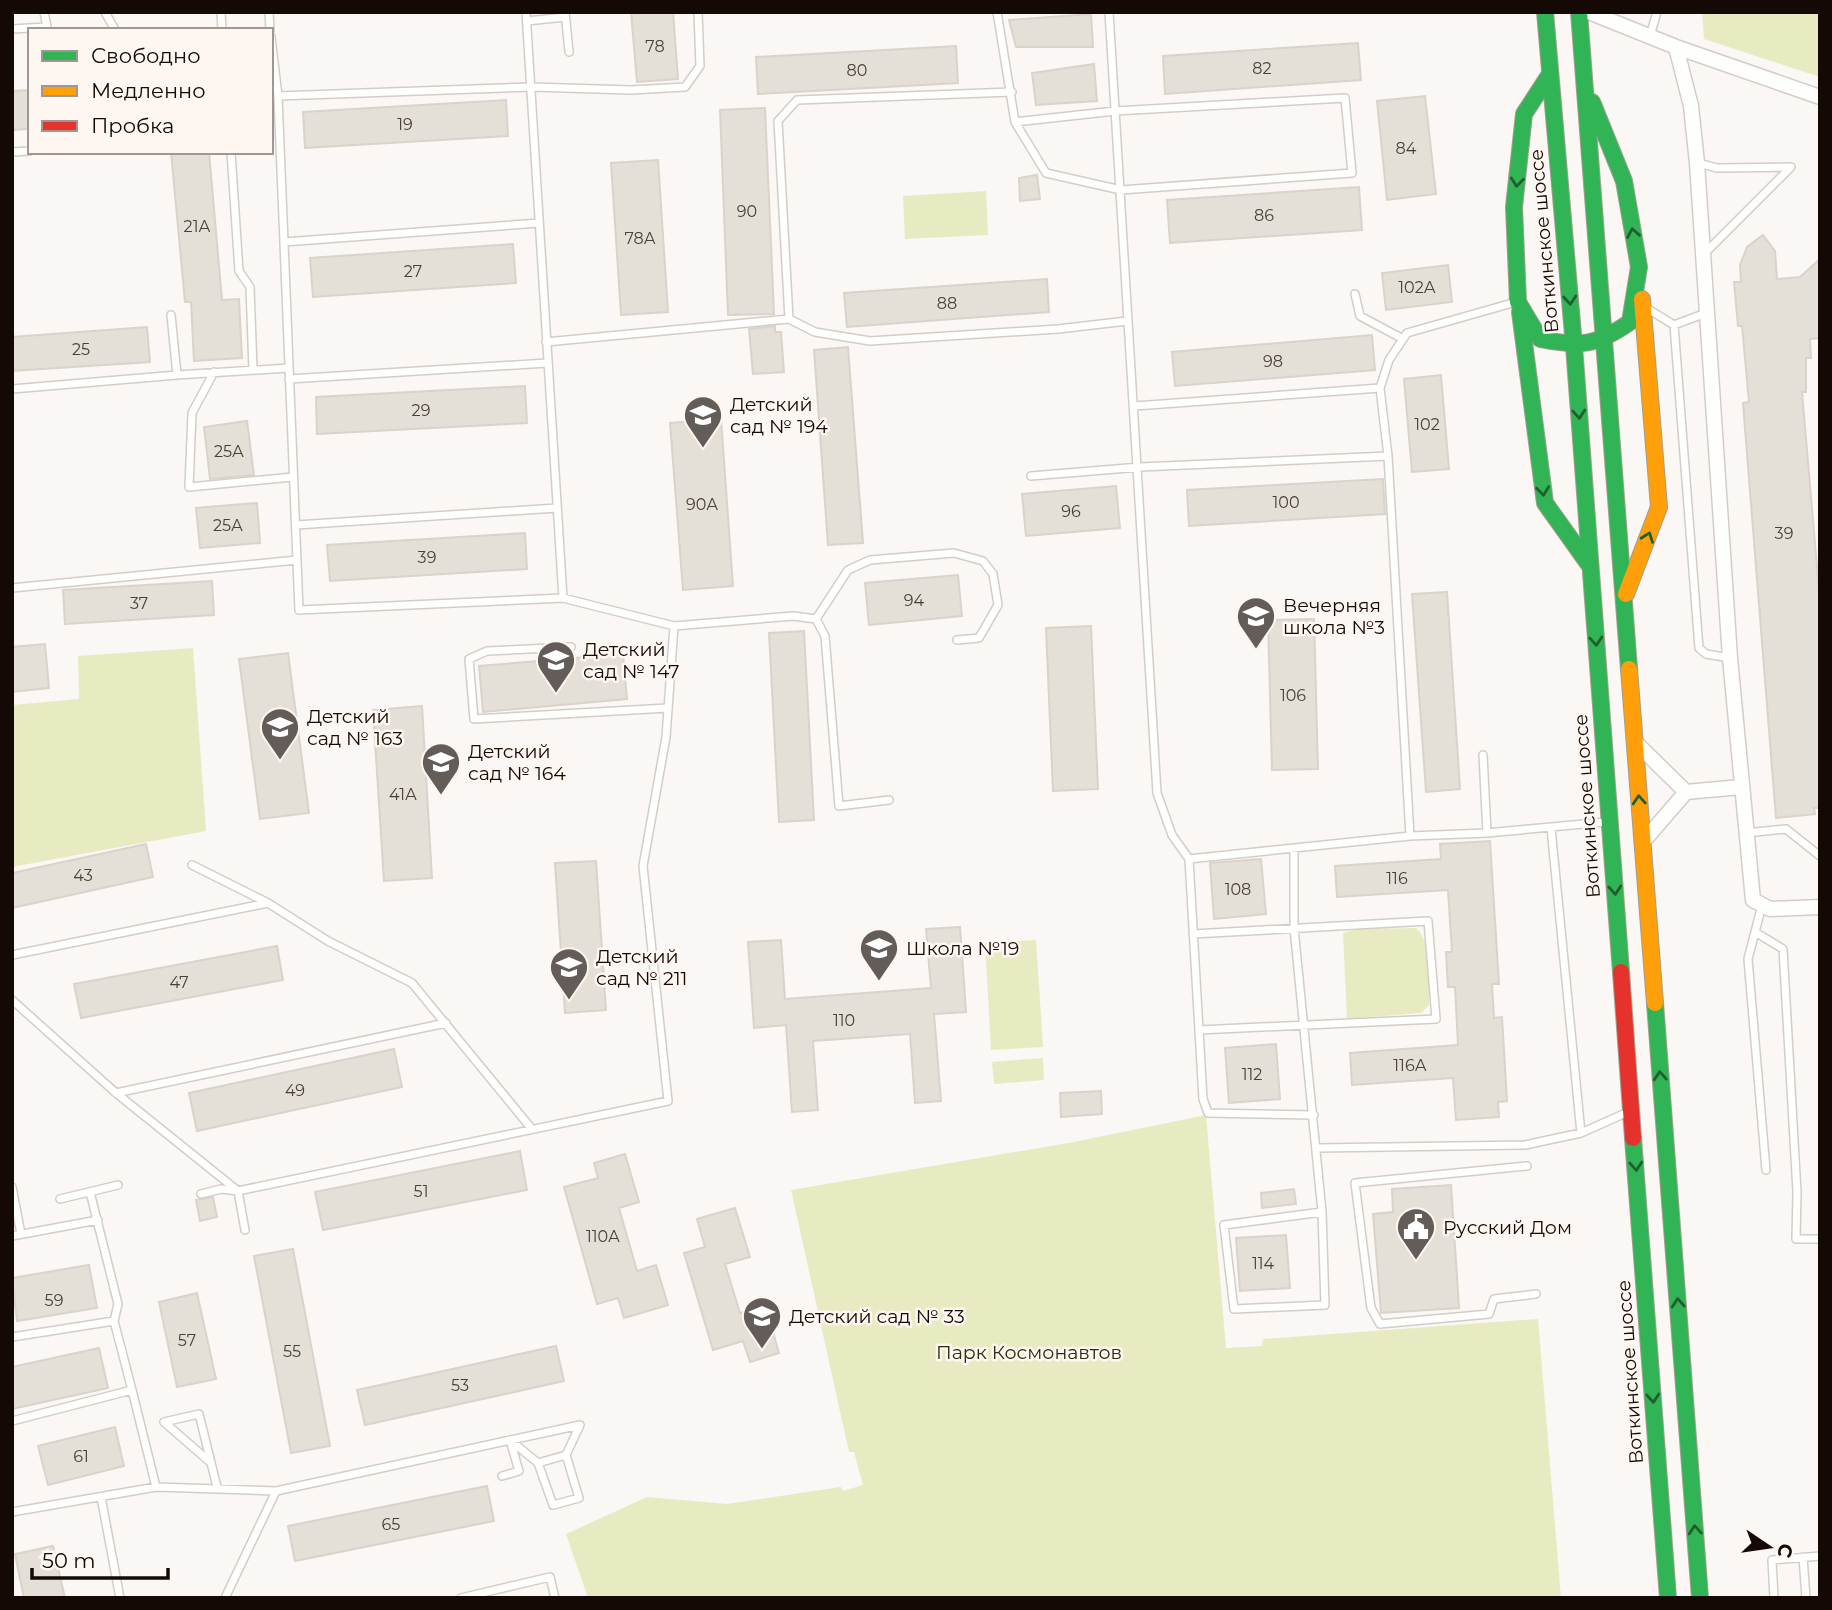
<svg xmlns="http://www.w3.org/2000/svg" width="1832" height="1610" viewBox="0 0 1832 1610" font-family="Montserrat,sans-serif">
  <rect width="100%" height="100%" fill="#faf7f4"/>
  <path fill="#e8ebc2" d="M1702,12H1820V77L1704,39Z
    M986,191L988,235L905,239L903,196Z
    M193,648L206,831L12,867V705L79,699L78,656Z
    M1416,928C1433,942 1428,984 1429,1005L1421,1013L1347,1019L1343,933L1358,929Z
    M1036,940L1043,1047L991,1050L985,943Z
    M1043,1058L1044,1080L994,1084L992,1062Z
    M1206,1115L1226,1348L1262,1346L1263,1339L1538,1319L1561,1598H588L566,1534L647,1497L727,1504L841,1487L843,1491L863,1485L854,1452H849L791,1190L1069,1143Z"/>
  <path fill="#e4dfd7" stroke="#d9d3cc" stroke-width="2" d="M631,12H673L678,79L637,82Z
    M1091,14L1093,47H1016L1009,20Z
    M1358,43L1361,80L1165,94L1163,56Z
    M956,46L958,83L758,94L756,57Z
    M1094,64L1097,101L1036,105L1032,73Z
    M30,90V129L12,130V91Z
    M1425,96L1436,194L1387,200L1377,101Z
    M506,100L508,136L305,148L303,112Z
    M765,108L774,314L728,315L720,110Z
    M171,152H209L222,300L239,299L242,358L194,361L191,302H185Z
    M658,160L668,312L621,315L611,163Z
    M1037,175L1040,199L1020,201L1019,178Z
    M1359,187L1362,230L1170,243L1167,200Z
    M1763,235L1775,251L1777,279L1800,277L1820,259V338L1810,339L1811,358H1806V392H1802L1820,602V808H1814L1815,814L1776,818L1743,403L1749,402L1742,326H1738L1734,282H1741L1740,265L1747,247Z
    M513,244L516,283L313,297L310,258Z
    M1448,265L1452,302L1386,310L1382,273Z
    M1047,279L1049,312L847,327L844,293Z
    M775,326V332H781L784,372L753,374L749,329Z
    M147,327L150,362L12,371V337Z
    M1372,335L1375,370L1175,386L1172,352Z
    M848,347L863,543L828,545L814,350Z
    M1441,375L1449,469L1412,472L1404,379Z
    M525,386L527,423L317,434L316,397Z
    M721,419L733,586L683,590L670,423Z
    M247,421L254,475L210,479L204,427Z
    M1383,479L1385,514L1189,526L1187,490Z
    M1116,486L1120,528L1026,536L1022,494Z
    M257,503L260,543L200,548L196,508Z
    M525,533L527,569L330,581L327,545Z
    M958,575L962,616L869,625L865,583Z
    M212,581L214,615L65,624L63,590Z
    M1447,592L1460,789L1426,792L1412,594Z
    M1314,619L1318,769L1272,770L1268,620Z
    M1091,626L1098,789L1053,791L1046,628Z
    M804,631L814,820L779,822L769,633Z
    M45,644L49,688L12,692V647Z
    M288,653L309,813L260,819L239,659Z
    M623,654L627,699L483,712L479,666Z
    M422,706L432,878L384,881L373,710Z
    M1490,841L1499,984H1492L1494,1018L1502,1017L1507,1101L1498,1102L1499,1117L1456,1120L1453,1078L1352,1085L1350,1053L1458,1045L1455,987H1448L1446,952H1452L1448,890L1337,897L1335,866L1441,859L1440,844Z
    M146,844L153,877L12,908V873Z
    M1261,859L1266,914L1214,919L1210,863Z
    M596,861L606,1010L565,1013L555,863Z
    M960,927L966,1012L934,1014L941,1101L915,1103L910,1034L813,1041L818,1110L792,1112L786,1025L754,1028L748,942L781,940L785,999L931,988L926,929Z
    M277,946L283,980L81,1018L74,984Z
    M1276,1044L1280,1099L1229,1103L1225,1048Z
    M394,1049L402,1087L197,1131L189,1093Z
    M1101,1091L1102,1114L1061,1117L1060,1093Z
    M520,1151L527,1190L323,1230L315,1192Z
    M625,1154L639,1202L619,1208L637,1271L656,1265L668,1305L624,1318L618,1298L597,1304L564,1187L598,1178L594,1163Z
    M1451,1185L1459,1308L1381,1313L1373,1214L1393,1212L1392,1189Z
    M1294,1189L1296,1204L1262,1208L1261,1193Z
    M213,1197L217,1217L200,1221L196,1200Z
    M735,1208L750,1257L725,1264L740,1313L765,1305L779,1353L750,1362L743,1341L713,1350L684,1253L705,1247L697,1219Z
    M1286,1235L1290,1288L1240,1291L1236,1238Z
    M293,1249L330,1446L291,1453L254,1256Z
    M89,1265L97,1308L17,1321L12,1278Z
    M197,1293L216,1379L177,1387L159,1302Z
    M556,1346L564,1381L365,1425L357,1390Z
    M99,1348L108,1388L12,1409V1367Z
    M115,1427L124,1466L48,1485L38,1446Z
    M487,1486L494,1521L295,1561L288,1526Z
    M53,1546L65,1598H24L15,1554Z"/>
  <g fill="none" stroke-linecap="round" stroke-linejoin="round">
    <g stroke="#d4cdc7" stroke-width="10">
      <path id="lane" d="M105,12L115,30
        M221,12L222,30
        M269,12L270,30
        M565,12L569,52
        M997,12L1015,122L1046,173L1121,190L1352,173L1345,98L1115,111L1015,122
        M1109,12C1126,272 1143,532 1157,793L1172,835L1189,859L1203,1099L1208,1113L1314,1115
        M527,21L565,17
        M12,29L47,27L44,12
        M1650,36L1657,12
        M271,37L278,96L299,610L563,598L526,12
        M1012,92L797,100L778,121L789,319L815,332L870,341L1058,329L1127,321
        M278,96L532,87L631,90L685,87L700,66L698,12
        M12,152L30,151
        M231,152L239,271L250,287L253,370
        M1698,163L1717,168L1791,167L1703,255
        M284,242L539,223
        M1355,294L1360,316L1403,339
        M1648,309L1674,325
        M1706,313L1674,325L1699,648L1706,654L1730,658
        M171,315L177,375L289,368
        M546,342L789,319
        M214,372L192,413L189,487L293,477
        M289,379L547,363
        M1380,388L1389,360L1407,333L1516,302
        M12,389L177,375
        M1388,456L1410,836
        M1031,476L1140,467L1388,456L1380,388L1135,406
        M296,525L557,508
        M12,588L297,560
        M563,598L674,626L793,616L816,619L825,636L839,806L889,800
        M816,619L848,570L870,560L954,553L983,561L993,574L998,605L979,638L957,640
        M571,647L487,651L469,659L474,719L668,708
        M1483,755L1487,833L1605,822
        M1551,828L1581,1133
        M1746,833L1786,829L1820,856
        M1294,849V928L1322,1212L1325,1305L1234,1309L1224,1225L1322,1212
        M1189,859L1410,836L1487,833
        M192,865L268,903L328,941L412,983L531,1128
        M1762,905L1748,959L1766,1170
        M1755,932L1783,949L1797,1192L1796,1239H1820
        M1193,934L1428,921L1436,1019L1199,1030
        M12,955L268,903
        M12,1000L116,1093L238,1191L245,1230
        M116,1093L446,1023
        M1317,1148L1525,1145L1581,1133L1628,1112
        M1527,1166L1355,1183L1371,1308L1380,1324L1489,1314L1494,1299L1536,1294
        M12,1187L21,1234
        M201,1194L221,1189L238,1191L668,1101L643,866L666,737L674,626
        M60,1199L118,1185
        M12,1236L98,1220
        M12,1337L114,1321
        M132,1390L156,1487
        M12,1421L132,1390L114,1321L118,1304L90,1192
        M510,1440L538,1463L566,1455L580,1425
        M210,1462L164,1422L199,1414L217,1487
        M538,1463L553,1505L579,1498L566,1455
        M502,1476L519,1471L510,1440
        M101,1497L120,1598
        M12,1512L156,1487L276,1491
        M1803,1557L1806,1598
        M225,1598L276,1491L580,1425
        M461,1598L550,1577L555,1598
        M1774,1598L1772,1560L1820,1556"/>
    </g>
    <g stroke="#d4cdc7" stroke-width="17">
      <path id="street" d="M1589,12L1676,47L1820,97
        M1676,47L1691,106L1697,163L1730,658L1753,900L1770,909L1820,907
        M1635,742L1686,792L1741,787
        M1642,843L1686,792"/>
    </g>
    <g stroke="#a19f8d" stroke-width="18">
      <path id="fast" d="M1545,12L1574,346L1621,972
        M1579,12L1629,669
        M1550,74L1524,114L1514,207L1518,302L1540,339C1580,347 1596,346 1630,322L1639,267L1624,181L1592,102
        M1520,312L1545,503L1590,566
        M1655,1003L1700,1598
        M1633,1138L1668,1598"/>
    </g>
    <g stroke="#a19f8d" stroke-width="18">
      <path id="slow" d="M1626,594L1659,507L1642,299
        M1629,669L1655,1003"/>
    </g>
    <g stroke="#a19f8d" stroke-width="18">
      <path id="jam" d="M1621,972L1633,1138"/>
    </g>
    <use href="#lane" stroke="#fefefd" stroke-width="7"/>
    <use href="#street" stroke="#fefefd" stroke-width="14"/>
    <use href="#fast" stroke="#30b455" stroke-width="16"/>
    <use href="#slow" stroke="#ff9f0a" stroke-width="16"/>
    <use href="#jam" stroke="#e5322d" stroke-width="16"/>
  </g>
  <defs><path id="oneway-chevron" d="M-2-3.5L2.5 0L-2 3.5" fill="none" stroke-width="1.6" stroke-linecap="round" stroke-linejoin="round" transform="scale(1.75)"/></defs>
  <g stroke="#225e2c">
    <use href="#oneway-chevron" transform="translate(1517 182) rotate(96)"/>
    <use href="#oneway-chevron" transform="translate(1633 233) rotate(-100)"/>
    <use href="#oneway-chevron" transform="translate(1570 300) rotate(85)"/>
    <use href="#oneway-chevron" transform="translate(1579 414) rotate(86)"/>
    <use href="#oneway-chevron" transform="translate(1543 491) rotate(83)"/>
    <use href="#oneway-chevron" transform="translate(1648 537) rotate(-70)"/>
    <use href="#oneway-chevron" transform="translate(1596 641) rotate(86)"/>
    <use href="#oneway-chevron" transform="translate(1639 800) rotate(-94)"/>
    <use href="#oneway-chevron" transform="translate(1615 890) rotate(86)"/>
    <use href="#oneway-chevron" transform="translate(1660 1076) rotate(-94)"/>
    <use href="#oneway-chevron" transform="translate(1636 1166) rotate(86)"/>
    <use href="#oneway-chevron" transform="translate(1678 1303) rotate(-94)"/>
    <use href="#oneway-chevron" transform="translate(1653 1398) rotate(86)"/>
    <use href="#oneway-chevron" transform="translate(1695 1530) rotate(-94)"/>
  </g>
  <defs>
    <g id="school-pin" transform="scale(2.0125)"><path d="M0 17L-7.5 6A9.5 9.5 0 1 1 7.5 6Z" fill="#645c58" stroke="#fdf6f1"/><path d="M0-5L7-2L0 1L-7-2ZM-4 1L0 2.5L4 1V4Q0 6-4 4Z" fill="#fff"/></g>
    <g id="civic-pin" transform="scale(2.0125)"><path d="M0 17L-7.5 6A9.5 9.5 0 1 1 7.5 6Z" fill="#645c58" stroke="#fdf6f1"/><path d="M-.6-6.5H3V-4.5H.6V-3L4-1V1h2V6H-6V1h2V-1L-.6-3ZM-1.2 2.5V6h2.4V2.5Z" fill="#fff"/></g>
  </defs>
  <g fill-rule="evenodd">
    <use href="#school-pin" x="703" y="415"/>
    <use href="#school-pin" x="1256" y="616"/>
    <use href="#school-pin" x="556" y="660"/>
    <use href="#school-pin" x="280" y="727"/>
    <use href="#school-pin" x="441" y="762"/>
    <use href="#school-pin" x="879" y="948"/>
    <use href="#school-pin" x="569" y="967"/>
    <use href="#civic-pin" x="1416" y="1227"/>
    <use href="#school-pin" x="762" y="1316"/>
  </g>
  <g text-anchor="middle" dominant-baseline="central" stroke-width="5" stroke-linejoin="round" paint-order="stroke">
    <g font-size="16" fill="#49403a">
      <text x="655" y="46">78</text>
      <text x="1262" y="68">82</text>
      <text x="857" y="70">80</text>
      <text x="405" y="124">19</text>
      <text x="1406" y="148">84</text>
      <text x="747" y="211">90</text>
      <text x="1264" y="215">86</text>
      <text x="197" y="226">21А</text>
      <text x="640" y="238">78А</text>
      <text x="413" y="271">27</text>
      <text x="1417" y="287">102А</text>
      <text x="947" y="303">88</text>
      <text x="81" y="349">25</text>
      <text x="1273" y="361">98</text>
      <text x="421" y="410">29</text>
      <text x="1427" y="424">102</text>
      <text x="229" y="451">25А</text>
      <text x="1286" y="502">100</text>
      <text x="702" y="504">90А</text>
      <text x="1071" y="511">96</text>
      <text x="228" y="525">25А</text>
      <text x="1784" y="533">39</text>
      <text x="427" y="557">39</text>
      <text x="914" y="600">94</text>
      <text x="139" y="603">37</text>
      <text x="1293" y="695">106</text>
      <text x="403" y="794">41А</text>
      <text x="83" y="875">43</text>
      <text x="1397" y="878">116</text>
      <text x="1238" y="889">108</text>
      <text x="179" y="982">47</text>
      <text x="844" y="1020">110</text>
      <text x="1410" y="1065">116А</text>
      <text x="1252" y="1074">112</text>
      <text x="295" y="1090">49</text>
      <text x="421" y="1191">51</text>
      <text x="603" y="1236">110А</text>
      <text x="1263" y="1263">114</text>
      <text x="54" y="1300">59</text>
      <text x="187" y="1340">57</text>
      <text x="292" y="1351">55</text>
      <text x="460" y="1385">53</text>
      <text x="81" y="1456">61</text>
      <text x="391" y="1524">65</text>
    </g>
    <g font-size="19" fill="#140904" stroke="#fdf6f1">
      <text transform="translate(1544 241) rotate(-95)">Воткинское шоссе</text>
      <text transform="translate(1587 806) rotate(-94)">Воткинское шоссе</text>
      <text transform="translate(1630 1372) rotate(-94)">Воткинское шоссе</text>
    </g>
    <g font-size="19" fill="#140904" stroke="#fdf6f1" text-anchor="start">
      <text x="730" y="404">Детский<tspan x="730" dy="22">сад № 194</tspan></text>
      <text x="1283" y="605">Вечерняя<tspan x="1283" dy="22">школа №3</tspan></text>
      <text x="583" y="649">Детский<tspan x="583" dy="22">сад № 147</tspan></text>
      <text x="307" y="716">Детский<tspan x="307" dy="22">сад № 163</tspan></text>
      <text x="468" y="751">Детский<tspan x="468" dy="22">сад № 164</tspan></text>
      <text x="906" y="948">Школа №19</text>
      <text x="596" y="956">Детский<tspan x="596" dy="22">сад № 211</tspan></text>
      <text x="1443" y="1227">Русский Дом</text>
      <text x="789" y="1316">Детский сад № 33</text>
    </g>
    <g font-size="19" fill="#2b2e0c" stroke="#fdf6f1">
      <text x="1029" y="1352">Парк Космонавтов</text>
    </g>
  </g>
  <rect width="1832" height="1610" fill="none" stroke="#140904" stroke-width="28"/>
  <rect x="28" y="28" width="245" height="126" fill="#fdf6f1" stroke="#a09792" stroke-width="2"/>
  <rect x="42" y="51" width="35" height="10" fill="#30b455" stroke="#a09792" stroke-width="2"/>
  <text x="91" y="63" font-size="21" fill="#140904">Свободно</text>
  <rect x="42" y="86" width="35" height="10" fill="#ff9f0a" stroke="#a09792" stroke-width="2"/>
  <text x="91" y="98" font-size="21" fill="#140904">Медленно</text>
  <rect x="42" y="121" width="35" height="10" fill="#e5322d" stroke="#a09792" stroke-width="2"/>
  <text x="91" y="133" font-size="21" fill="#140904">Пробка</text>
  <g transform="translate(1769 1547) rotate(103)" stroke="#fdf6f1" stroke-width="5" paint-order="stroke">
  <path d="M0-5L12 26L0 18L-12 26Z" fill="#140904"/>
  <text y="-10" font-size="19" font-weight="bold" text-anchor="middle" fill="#140904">С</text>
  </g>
  <path d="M32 1568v10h136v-10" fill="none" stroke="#140904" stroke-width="3.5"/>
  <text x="42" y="1568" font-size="21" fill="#140904" stroke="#fdf6f1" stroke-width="5" paint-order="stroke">50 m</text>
</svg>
